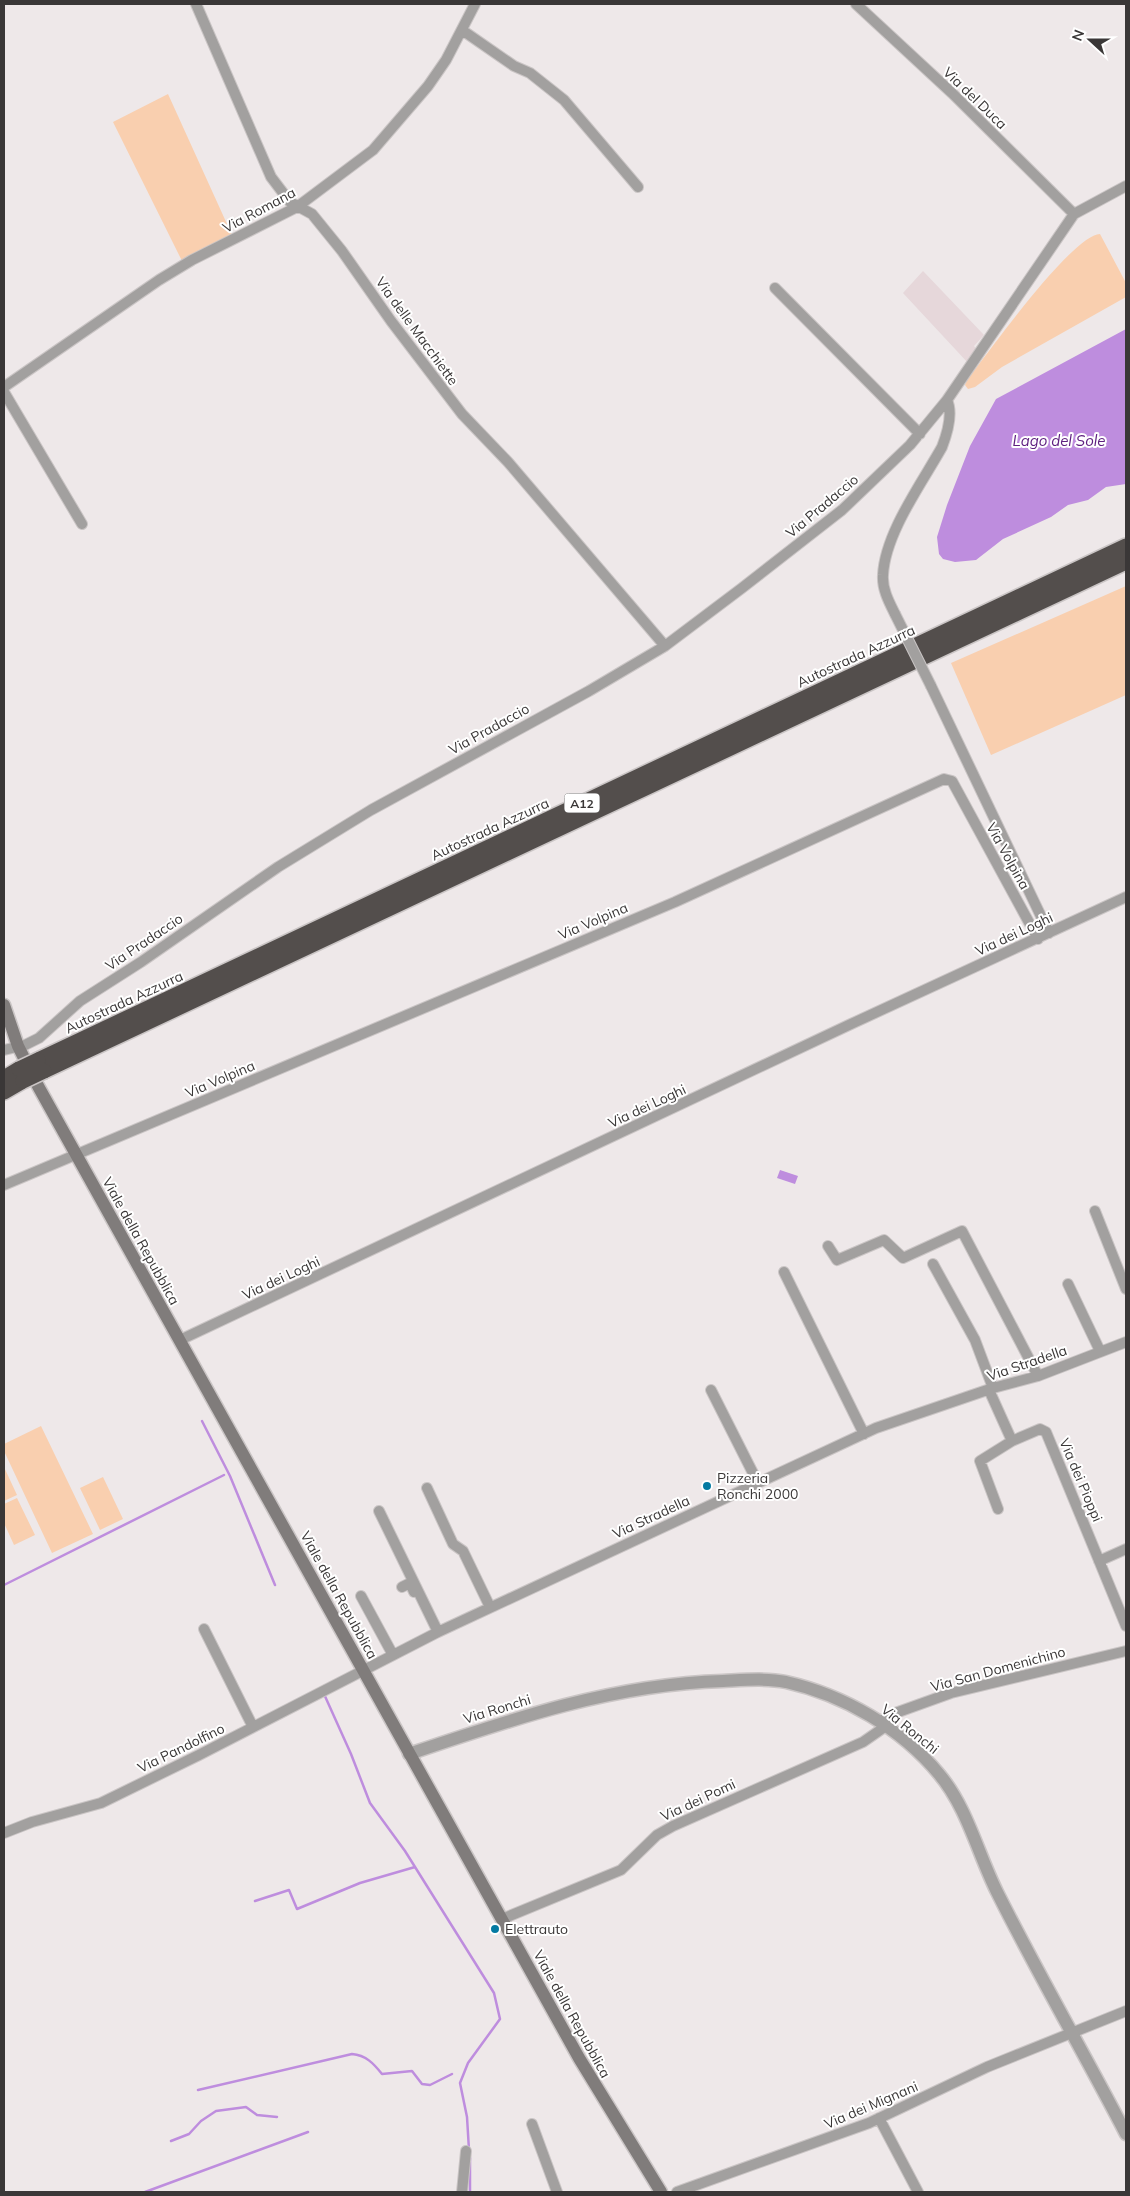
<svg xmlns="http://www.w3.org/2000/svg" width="1130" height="2196" viewBox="0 0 1130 2196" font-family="Mulish,sans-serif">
  <rect width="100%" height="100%" fill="#eee8e9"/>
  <path fill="#e6d7da" d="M923,271L984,335L974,346L977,350L969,364L903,293Z"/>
  <path fill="#f9cfaf" d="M168,94L232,235L182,261L113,122Z
    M1100,234L1126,283V297L1002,367L975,387L968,389L965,385L967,380C988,353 1071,236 1100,234Z
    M1126,586V695L991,755L951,663Z
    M41,1426L93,1534L52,1553L4,1451V1444Z
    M4,1467L17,1495L4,1501Z
    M103,1477L123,1519L100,1530L80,1488Z
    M17,1498L35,1535L14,1545L4,1523V1504Z"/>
  <path fill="#be8dde" d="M1126,329V484L1106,487L1088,500L1068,505L1051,517L1003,539L976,560L955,562L943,559L939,554L937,537L947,505L970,446L996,399Z
    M780,1170L798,1176L795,1184L777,1178Z"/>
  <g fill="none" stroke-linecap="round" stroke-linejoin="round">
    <path stroke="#be8dde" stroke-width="2.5" d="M202,1421L230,1476L275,1585
      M4,1585L224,1475
      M324,1694L351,1754L370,1803L405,1851L494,1993L500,2019L468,2063L460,2083L467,2117L469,2150
      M255,1901L289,1890L297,1909L360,1883L415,1867
      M198,2090L352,2054C366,2055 374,2064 382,2074L412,2071L422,2084L430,2085L452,2074
      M171,2141L189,2134L201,2121L216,2111L246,2107L257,2115L277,2117
      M145,2192L308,2132
      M470,2192V2158"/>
    <g stroke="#cac5c5" stroke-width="12">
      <path id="minor" d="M196,4L271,177L290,202L312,214L342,251L391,321L462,414L508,462L665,646
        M856,4L952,93L1074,214
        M462,30L514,66L530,73L564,100L638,187
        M775,288L920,434
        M4,387L159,280L192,260L297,207L373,150L428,86L446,60L475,4
        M4,392L82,524
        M895,614C889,602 882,589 883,575C885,533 922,483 942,447C947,434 953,413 947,400
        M931,686L1049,933
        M4,1050L25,1045L39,1038L80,1001L141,962L278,867L371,810L589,691L665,646L742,588L842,510L910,445L947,400L1074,214L1126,186
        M4,1185L675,902L944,779L952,781L1038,939
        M1095,1211L1126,1289
        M828,1246L837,1260L884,1240L903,1258L962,1231L1038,1376
        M933,1264L975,1340L993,1388
        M784,1272L864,1434
        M1068,1284L1100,1351
        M180,1340L851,1024L1126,897
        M711,1390L758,1483
        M989,1390L1012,1441L1040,1429L1046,1432L1126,1626
        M427,1488L453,1544L463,1551L490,1607
        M998,1509L980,1461L1012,1441
        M379,1511L438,1632
        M1099,1561L1126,1549
        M402,1587L410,1583L414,1592
        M361,1596L393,1655
        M204,1629L253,1727
        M881,1722L887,1716L951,1693L1126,1651
        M4,1833L32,1822L101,1803L199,1755L438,1632L876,1428L993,1388L1038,1376L1126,1342
        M502,1919L621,1870L657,1835L673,1826L863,1742L886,1726
        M879,2118L918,2192
        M532,2124L557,2192
        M462,2192L466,2151
        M677,2192L869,2123L987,2067L1126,2011"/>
    </g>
    <g stroke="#cac5c5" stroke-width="15">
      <path id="tertiary" d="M409,1754C512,1719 614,1684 723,1681C744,1680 766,1678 786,1682C844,1695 901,1728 939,1774C967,1807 978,1854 997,1892C1038,1974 1084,2053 1126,2134"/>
    </g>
    <g stroke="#cac5c5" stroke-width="15">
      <path id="secondary" d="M4,1005L18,1046L38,1086L579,2058L661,2192"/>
    </g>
    <g stroke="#cac5c5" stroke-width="18">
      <path id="motorway" d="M38,1060L1126,546
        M44,1071L1126,562
        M4,1078L19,1069
        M4,1092L23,1081"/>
    </g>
    <use href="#minor" stroke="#a2a09f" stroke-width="10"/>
    <use href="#tertiary" stroke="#a2a09f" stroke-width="12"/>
    <use href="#secondary" stroke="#807c7b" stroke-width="12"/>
    <use href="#motorway" stroke="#534e4c" stroke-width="15"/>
    <g stroke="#cac5c5" stroke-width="12" stroke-linecap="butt">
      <path id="minor-bridge" d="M895,614L931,686"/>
    </g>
    <g stroke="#cac5c5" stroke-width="18" stroke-linecap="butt">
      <path id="motorway-bridge" d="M19,1069L38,1060
        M23,1081L44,1071"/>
    </g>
    <use href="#minor-bridge" stroke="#a2a09f" stroke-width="10"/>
    <use href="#motorway-bridge" stroke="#534e4c" stroke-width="15"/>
  </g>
  <g fill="#047aa2" stroke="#fff" stroke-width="2">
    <circle cx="707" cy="1486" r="5"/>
    <circle cx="495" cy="1929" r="5"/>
  </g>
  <g text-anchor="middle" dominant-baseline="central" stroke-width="4" stroke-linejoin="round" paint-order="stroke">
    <rect fill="#fff" stroke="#757373" stroke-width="1" x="564.5" y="793.5" width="35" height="19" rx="4"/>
    <g font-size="12" font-weight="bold" fill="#3a3737">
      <text x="582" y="803">A12</text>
    </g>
    <g font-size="14" fill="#3a3737" stroke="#fff">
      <text transform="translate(975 98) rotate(44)">Via del Duca</text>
      <text transform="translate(259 210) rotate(-28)">Via Romana</text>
      <text transform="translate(417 331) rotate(54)">Via delle Macchiette</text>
      <text transform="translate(822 506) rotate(-40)">Via Pradaccio</text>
      <text transform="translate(856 656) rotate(-25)">Autostrada Azzurra</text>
      <text transform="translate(489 729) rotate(-29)">Via Pradaccio</text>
      <text transform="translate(490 829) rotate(-25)">Autostrada Azzurra</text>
      <text transform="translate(1008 856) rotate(61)">Via Volpina</text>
      <text transform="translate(593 921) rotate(-23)">Via Volpina</text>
      <text transform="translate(1014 934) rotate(-25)">Via dei Loghi</text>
      <text transform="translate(144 942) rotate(-34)">Via Pradaccio</text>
      <text transform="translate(124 1002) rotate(-25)">Autostrada Azzurra</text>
      <text transform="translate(220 1079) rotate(-23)">Via Volpina</text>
      <text transform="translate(647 1106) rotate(-25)">Via dei Loghi</text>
      <text transform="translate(141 1241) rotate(61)">Viale della Repubblica</text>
      <text transform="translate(281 1278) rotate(-25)">Via dei Loghi</text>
      <text transform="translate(1027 1363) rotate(-19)">Via Stradella</text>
      <text transform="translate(1081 1480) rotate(67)">Via dei Pioppi</text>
      <text transform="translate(651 1517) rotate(-25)">Via Stradella</text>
      <text transform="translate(339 1595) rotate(61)">Viale della Repubblica</text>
      <text transform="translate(998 1669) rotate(-15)">Via San Domenichino</text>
      <text transform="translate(497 1709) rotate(-17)">Via Ronchi</text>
      <text transform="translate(910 1729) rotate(39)">Via Ronchi</text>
      <text transform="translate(181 1748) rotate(-26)">Via Pandolfino</text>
      <text transform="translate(698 1800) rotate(-25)">Via dei Pomi</text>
      <text transform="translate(572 2014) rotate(61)">Viale della Repubblica</text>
      <text transform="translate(871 2105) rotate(-23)">Via dei Mignani</text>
    </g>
    <g font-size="14" fill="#3a3737" stroke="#fff" text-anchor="start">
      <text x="717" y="1478">Pizzeria<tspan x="717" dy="16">Ronchi 2000</tspan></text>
      <text x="505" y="1929">Elettrauto</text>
    </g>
    <g font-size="15" font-style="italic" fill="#5f2080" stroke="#fff">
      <text x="1059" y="440">Lago del Sole</text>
    </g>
  </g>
  <rect width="1130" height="2196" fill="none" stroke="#3a3737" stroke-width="10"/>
  <g transform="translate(1090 40) rotate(291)" stroke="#ffffff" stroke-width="4" paint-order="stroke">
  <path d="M0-4L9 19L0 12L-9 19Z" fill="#3a3737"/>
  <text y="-8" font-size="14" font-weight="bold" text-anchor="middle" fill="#3a3737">N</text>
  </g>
</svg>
